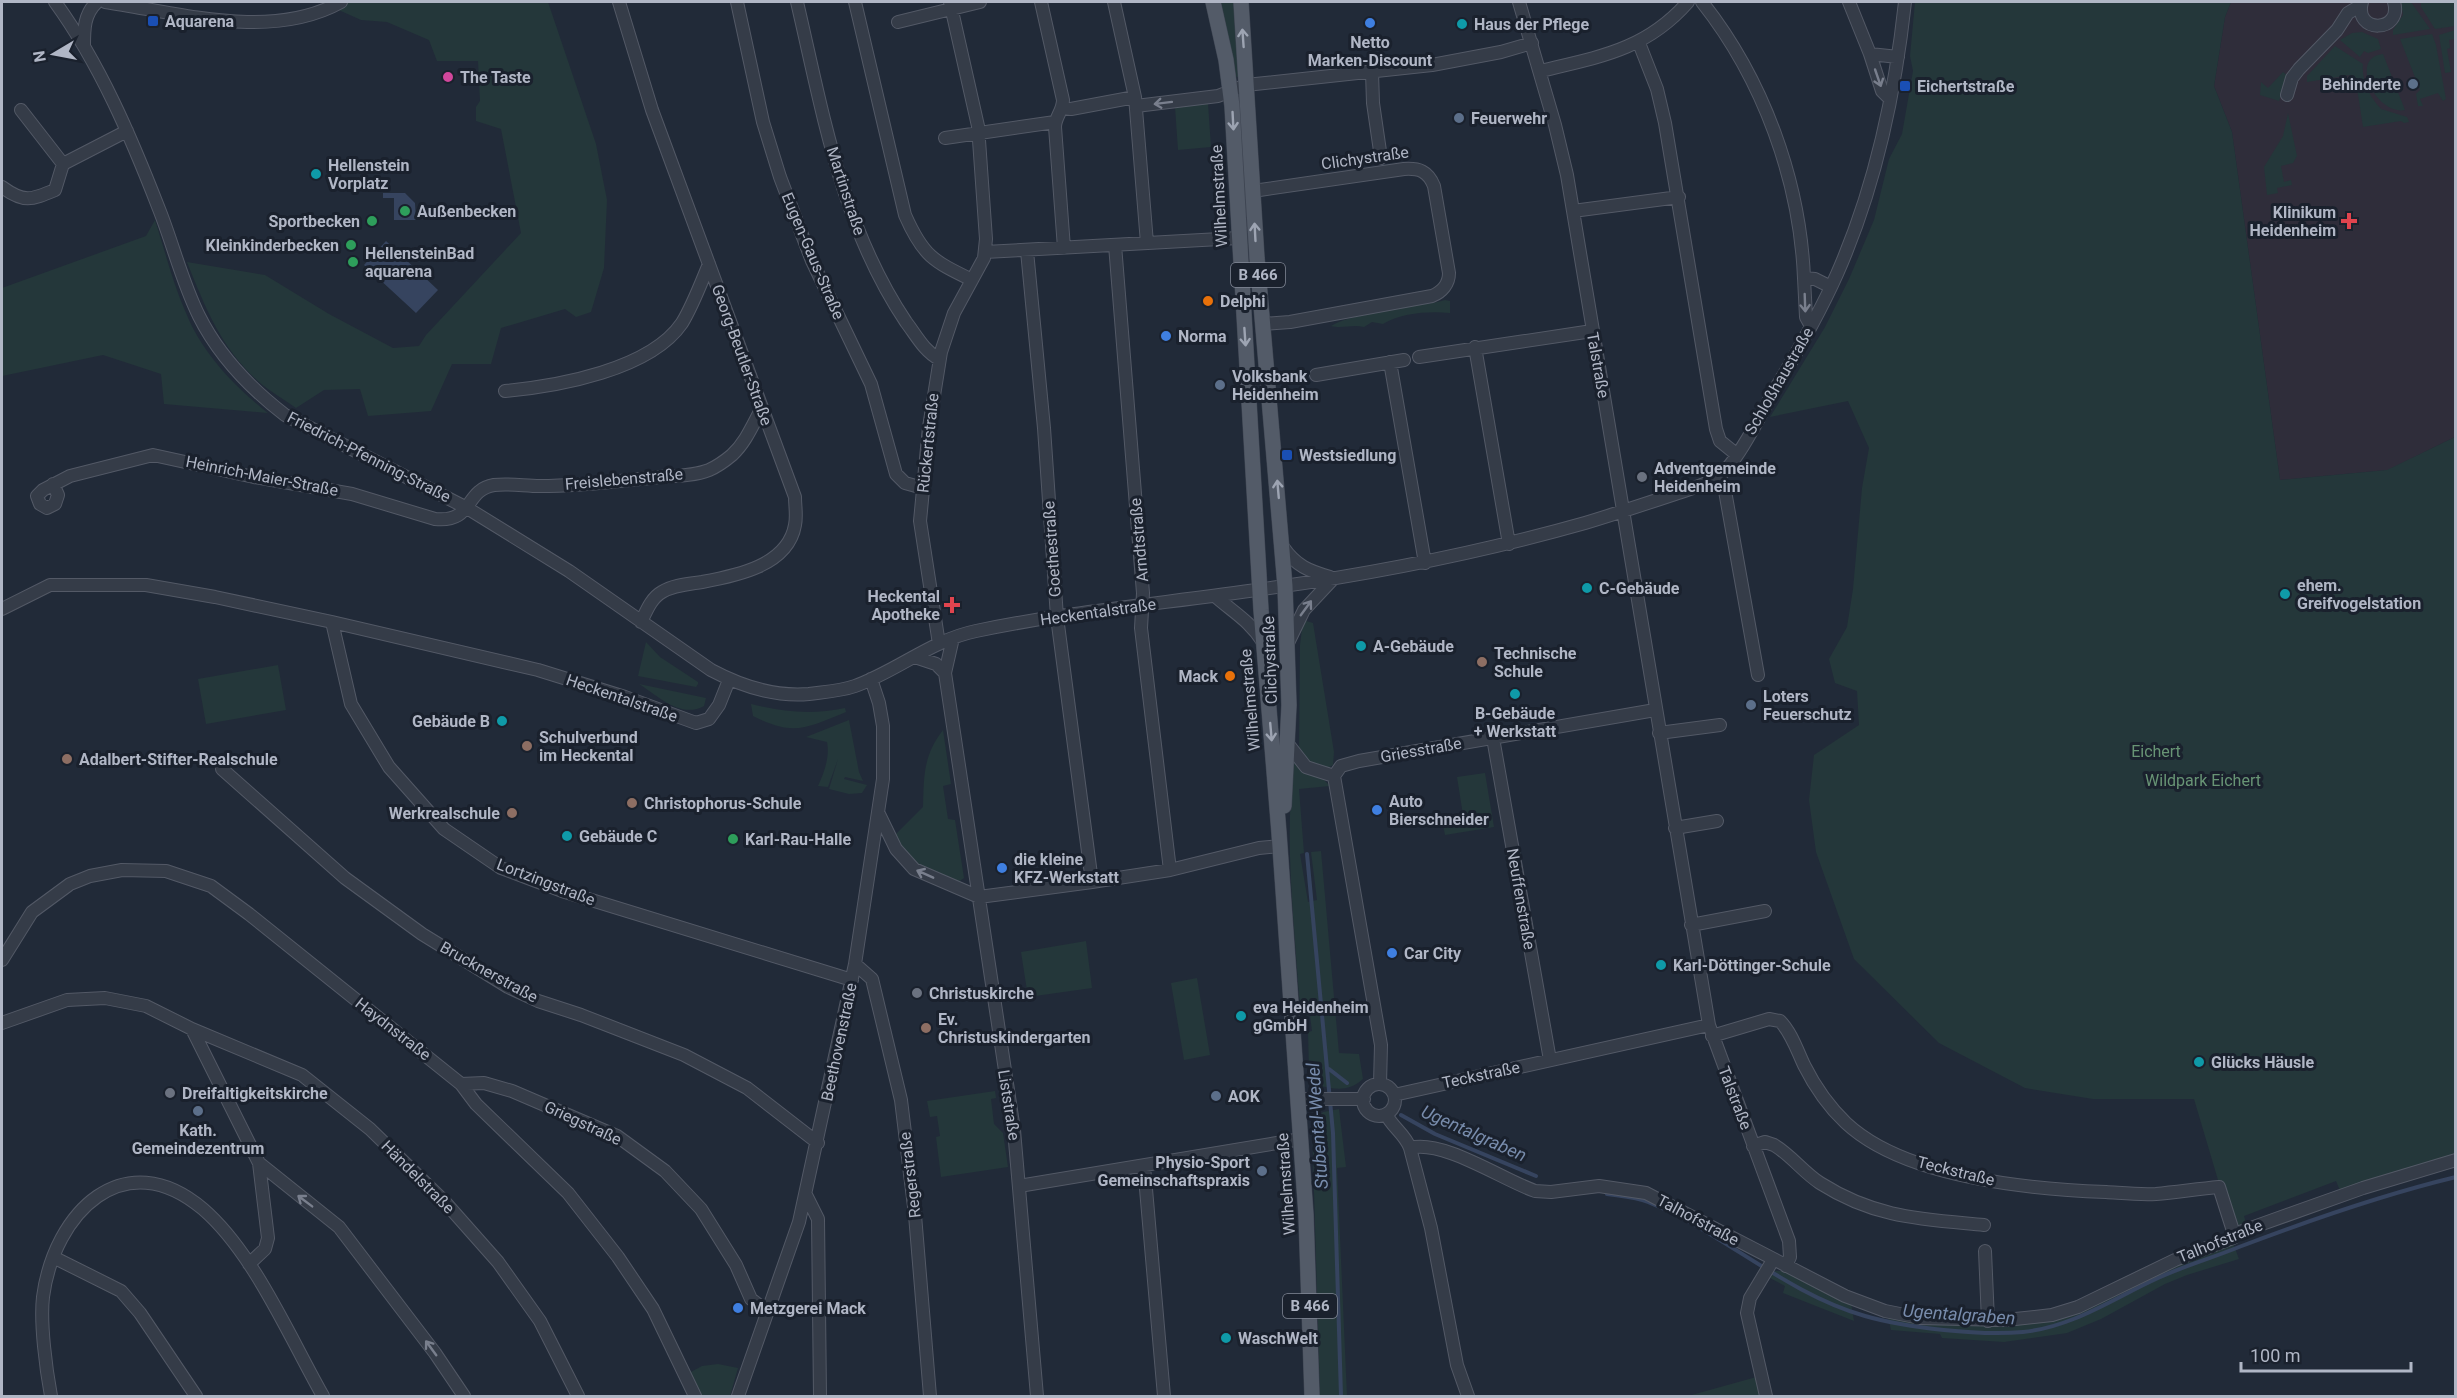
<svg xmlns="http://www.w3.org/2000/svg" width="2457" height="1398" viewBox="0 0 2457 1398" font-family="Roboto,sans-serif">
  <rect width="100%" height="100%" fill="#212a38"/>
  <path fill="#2f2d3a" d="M2231,2H2455V437L2388,470L2280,480L2232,132L2214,86L2225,17Z"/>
  <path fill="#24373a" d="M341,2H548L596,144L607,200L604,268L591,312L576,317L565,309L501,328L491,364H452L431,411L368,416L360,389L324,390L296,408C284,399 269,391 258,381C221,348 205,307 187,262L265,275L329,314L393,348L419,346L426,335L521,233L501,129L476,121V107L480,101L478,61H437L429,40L387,22L361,20L332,7Z
    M1219,2H1235L1240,78L1235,76Z
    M1915,2H2231L2225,17L2214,86L2232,132L2280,480L2387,470L2455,437V1160L2342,1195L2336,1181L2244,1216L2248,1229L2234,1234L2194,1099H2093L2025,1088L1939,1043L1854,959L1816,852L1809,800L1814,755L1859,725L1857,691L1835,683L1829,659L1847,627L1853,589L1862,488L1869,448L1848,401L1770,417L1825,327L1849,279L1874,220L1889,159L1902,134L1913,71L1910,56Z
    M2401,2H2411L2430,29L2393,35V30L2403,15Z
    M2421,2H2455V26L2435,29L2421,7Z
    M2455,30V39L2449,40L2450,48L2447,49L2451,72L2445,73L2439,35Z
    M2362,32L2378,39L2381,49L2368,53L2364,51L2360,57L2340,40L2352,33Z
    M2432,34L2436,45L2446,99L2443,101L2438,93L2420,99L2423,106H2418L2416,94L2420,90L2400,39Z
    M2335,46L2363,64C2361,79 2370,98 2381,109L2407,117L2409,122L2404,123L2401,121L2363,127L2357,88H2352L2350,75L2307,82V76Z
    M2383,54L2405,110C2376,116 2348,57 2383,54Z
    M2283,72L2288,76L2279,101L2260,95L2261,82L2268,88Z
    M1208,103L1211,147L1178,150L1175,107Z
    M2288,113L2297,156L2293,163L2281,166L2284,182L2291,180L2292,185L2277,188L2278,193L2267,195L2264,167L2283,136Z
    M155,220C165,251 173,284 186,313C202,353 235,387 268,413L164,404L161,374L103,355L2,376V288L146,236Z
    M1445,300L1450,301V313C1429,311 1401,313 1383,324L1372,322L1364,327C1352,324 1343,329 1331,326C1346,317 1360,317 1376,312C1382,311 1388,308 1394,307C1414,304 1424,306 1445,300Z
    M1303,620L1313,623L1334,752L1333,765C1320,774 1308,761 1299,751L1300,645Z
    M646,642L660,657L698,682V684L696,687L638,676Z
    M278,665L286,710L206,724L198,679Z
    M639,684L706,698L704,706C681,719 658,696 639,684Z
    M751,704C783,712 812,715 845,708L846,712C806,728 794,737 753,716Z
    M849,720L859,772L863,781L845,777L844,779L867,785L862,793L849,794L829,789L838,759L828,787L818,786C824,773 830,757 827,742L806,737Z
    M943,730L951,784L943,786L948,819L955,820L964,878L957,883L916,867L894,836L923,807C924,776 923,756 943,730Z
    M1294,763L1323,779L1330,786L1299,789L1304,853L1300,854L1308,902L1317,900L1311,852L1321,851L1339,1053L1359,1054L1363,1079C1350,1091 1337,1090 1321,1086L1309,1070L1308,1032L1312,1031L1310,1016H1303L1299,996C1294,919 1284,840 1294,763Z
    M1485,773L1494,827L1445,835L1442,819L1463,815L1457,777Z
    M1086,941L1092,988L1028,997L1021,952Z
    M1197,978L1210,1055L1184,1060L1171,983Z
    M995,1091L996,1098L991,1099L994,1124L1003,1133L1008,1167L941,1177L936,1137L940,1136L937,1116L930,1117L927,1101Z
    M1339,1109L1346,1167L1337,1168L1347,1396H1320L1312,1123L1323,1112Z
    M2233,1243L2239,1259L2187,1275L2165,1284L2101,1319L2067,1333L2004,1342L1942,1338L1940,1334L1891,1330L1888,1317L1939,1324L2019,1325L2140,1281Z
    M1775,1271H1783L1851,1303L1854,1321L1783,1293L1785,1286L1768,1277Z
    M718,1364L738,1368L730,1396H700L689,1373L702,1366Z
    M1760,1376L1765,1396H1688Z"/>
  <path fill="#36445f" d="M383,193H405L415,203L416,220H394V198H383Z
    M386,241L438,290L416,313L364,265Z"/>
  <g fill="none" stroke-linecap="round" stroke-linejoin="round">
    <path stroke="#36445f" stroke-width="4" d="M1307,854L1333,1133L1341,1396
      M1329,1069L1347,1083
      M1401,1115L1435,1134L1536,1176
      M1607,1194C1620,1196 1636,1197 1648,1202C1724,1233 1785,1293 1865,1316C1907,1328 1980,1336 2023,1332C2073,1327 2114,1298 2158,1278C2184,1266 2212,1258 2239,1247C2310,1220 2381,1195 2456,1177"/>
    <g stroke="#535966" stroke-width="14">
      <path id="minor" d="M55,2C100,64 131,137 159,209C173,244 182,282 199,316C219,356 250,388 285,415L467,508L569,571L711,670C741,686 775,697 809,694C824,692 841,691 855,686C897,671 932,640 976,631C1071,611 1168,603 1263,589C1372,574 1479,553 1585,523C1615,514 1645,504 1675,494C1689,489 1706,485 1718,477C1736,464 1759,418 1770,398C1794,358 1818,317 1837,274C1875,188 1895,95 1905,2
        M105,2C180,13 271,41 341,2
        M619,2L652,110L795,497C795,506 797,516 795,525C788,566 735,576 702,582C689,584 673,585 662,592C651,598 646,612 641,622
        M737,2L763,122L780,177L812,261L871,384L896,474L905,483L923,488
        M797,2C823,113 841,225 906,322C916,335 924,351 939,359
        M855,2L905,215C923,256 933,261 972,280
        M1041,2L1063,100C1063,111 1055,117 1055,127L1064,248
        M1114,2L1135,97L1147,243
        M1519,2L1555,125L1567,175L1709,1025L1789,1241L1790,1257L1786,1266
        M1702,2C1763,79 1800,180 1804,278L1815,279L1831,287
        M1849,2L1870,54L1898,57
        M2362,2C2353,34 2403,33 2394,2
        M898,22L980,2
        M1639,43L1657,89L1665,123L1716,429L1720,441L1736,454
        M84,46C84,29 84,14 97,2
        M1870,54L1882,91L1890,99
        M1540,71C1599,57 1646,50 1688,2
        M1372,72L1373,103L1381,158
        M2287,95L2292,78L2299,69L2337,30L2348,13L2360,6
        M1136,106L1218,96L1246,85L1432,65L1501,52L1532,43
        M1062,108L1071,109L1135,97
        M21,110L63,164
        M945,138L1055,122
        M2,187C24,203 31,200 55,190L63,164L127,131
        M1253,191L1404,169C1419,168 1428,171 1434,186L1449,273C1449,284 1442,292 1432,296L1290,322L1262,324
        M1573,211L1679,197
        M1115,245L1143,593L1141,628L1170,870
        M1027,251L1044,428L1057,617L1092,882
        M985,252L1238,238
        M1804,278L1806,317L1811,326
        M1475,347L1509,544
        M1419,357L1592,331
        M1390,362L1425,563
        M1316,375L1404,360
        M505,391C558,386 650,370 682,323C693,305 701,283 709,264
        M1719,477L1725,491L1758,675
        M53,484L58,495L55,504L47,508L40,504L37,496L43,490L70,476L153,455L254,477L352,494L435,519C474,523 464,490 494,485C509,483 525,486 540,486C580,486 619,481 659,477C675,476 694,476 709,470C716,467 726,460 732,455C746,442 753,424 762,408
        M1283,547C1296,566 1309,571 1330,577
        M1215,596C1233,612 1250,621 1263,642
        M2,609L50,585H146L215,597L332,622L538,670L625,697L696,723L709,719L719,705L729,680
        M332,622L351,704L389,767L444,829L501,868L562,891L852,980
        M953,638L945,673L1014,1130L1037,1396
        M1288,643L1304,610L1334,578
        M939,644L920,521L929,427L941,352L954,313L984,258L986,239L978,126L950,2
        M915,657L936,664L945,673
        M1659,733L1720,725
        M1493,738L1550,1060
        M1288,744L1306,767L1334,776
        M222,769L345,878L422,934L508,987L538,1001L581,1015L684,1055L747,1088L818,1143
        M1334,776L1341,766L1359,761L1655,710
        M1334,776L1381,1045L1380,1084
        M878,812L896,849L914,869L979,897L1092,882L1170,870L1259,848L1280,846
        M1675,828L1717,821
        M1691,925L1765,911
        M2,960L32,912L70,884L90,876L122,870L166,871L211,886L249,914L461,1084L476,1104L568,1193L618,1257L653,1309L695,1396
        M855,964L872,979L901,1100L915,1215L930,1396
        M2,1023L67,1000L105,998L146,1006L192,1029L259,1163L268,1238L265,1249L249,1264
        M192,1029L302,1075L370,1129L444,1201L498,1262L540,1321L578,1396
        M1712,1036L1769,1019L1780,1021C1791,1032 1797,1050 1804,1065C1815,1087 1828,1106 1846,1123C1905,1178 2028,1189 2106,1192C2122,1193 2139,1195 2156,1194C2177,1192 2198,1189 2219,1187L2234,1234
        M461,1084L484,1083L512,1091L617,1136L665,1171L701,1209L736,1265L751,1299L768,1312
        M1363 1100a16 16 0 1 1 32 0a16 16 0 1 1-32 0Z
        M1394,1095L1709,1025
        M1298,1099H1364
        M1386,1114C1392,1127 1405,1134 1410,1148L1431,1228L1457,1365L1468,1396
        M1753,1146L1765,1142L1774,1145C1791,1155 1803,1172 1820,1183C1875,1218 1921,1219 1984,1225
        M1410,1148C1443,1139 1503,1180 1535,1191L1551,1192L1599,1186L1646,1193L1845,1296L1885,1311L1920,1318L2006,1320L2052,1315L2078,1307L2175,1260L2233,1238L2234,1234L2248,1229L2363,1188L2456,1160
        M259,1163L339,1227L435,1353L464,1396
        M1144,1166L1164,1396
        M1019,1186L1301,1139
        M806,1195L818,1219L820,1396
        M1985,1251L1988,1321
        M53,1257L121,1291L140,1313L196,1396
        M51,1396C46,1369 40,1323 43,1297C54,1213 124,1142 203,1209C254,1253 290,1338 323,1396
        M738,1396L799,1222L855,964L883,779V726L879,703L871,679
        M1766,1396L1747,1313L1750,1298L1773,1260"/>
    </g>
    <g stroke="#3e4552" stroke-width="16">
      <path id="major" d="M1213,2L1226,60L1232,106L1261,610L1279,833L1306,1215L1312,1396
        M1241,2L1257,258L1285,586L1289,705L1284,806"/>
    </g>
    <use href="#minor" stroke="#353c48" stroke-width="12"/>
    <use href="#major" stroke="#535b68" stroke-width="15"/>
  </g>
  <defs><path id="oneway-shaft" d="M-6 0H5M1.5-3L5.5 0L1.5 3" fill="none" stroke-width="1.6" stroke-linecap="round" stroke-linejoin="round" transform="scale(1.5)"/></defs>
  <g stroke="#9da4b2">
    <use href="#oneway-shaft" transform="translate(1243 38) rotate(-94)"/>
    <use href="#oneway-shaft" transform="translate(1233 121) rotate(87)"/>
    <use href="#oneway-shaft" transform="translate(1255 232) rotate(-93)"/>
    <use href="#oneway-shaft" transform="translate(1245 337) rotate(86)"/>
    <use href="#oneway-shaft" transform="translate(1278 489) rotate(-95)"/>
    <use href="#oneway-shaft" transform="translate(1271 732) rotate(85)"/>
  </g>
  <g stroke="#797f8d">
    <use href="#oneway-shaft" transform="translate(1878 78) rotate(71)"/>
    <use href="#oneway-shaft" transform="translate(1163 103) rotate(173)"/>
    <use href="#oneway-shaft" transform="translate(1805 303) rotate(88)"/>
    <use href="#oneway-shaft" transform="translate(1306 608) rotate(-54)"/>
    <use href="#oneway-shaft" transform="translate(925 874) rotate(-156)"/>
    <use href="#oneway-shaft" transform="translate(305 1201) rotate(-143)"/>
    <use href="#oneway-shaft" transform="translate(431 1348) rotate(-126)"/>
  </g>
  <g fill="#1a4fb4" stroke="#1a212d" stroke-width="2">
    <rect x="147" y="15" width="12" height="12" rx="3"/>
    <rect x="1899" y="80" width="12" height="12" rx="3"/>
    <rect x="1281" y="449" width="12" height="12" rx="3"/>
  </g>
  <g fill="#3f7fe0" stroke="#1a212d" stroke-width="2">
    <circle cx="1370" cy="23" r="6"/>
    <circle cx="1166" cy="336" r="6"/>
    <circle cx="1377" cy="810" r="6"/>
    <circle cx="1002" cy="868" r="6"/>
    <circle cx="1392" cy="953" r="6"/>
    <circle cx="738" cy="1308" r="6"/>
  </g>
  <g fill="#0f9aa8" stroke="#1a212d" stroke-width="2">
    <circle cx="1462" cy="24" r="6"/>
    <circle cx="316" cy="174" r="6"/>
    <circle cx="1587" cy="588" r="6"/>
    <circle cx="2285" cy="594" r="6"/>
    <circle cx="1361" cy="646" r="6"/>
    <circle cx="1515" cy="694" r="6"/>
    <circle cx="502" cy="721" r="6"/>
    <circle cx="567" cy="836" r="6"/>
    <circle cx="1661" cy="965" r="6"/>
    <circle cx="1241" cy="1016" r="6"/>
    <circle cx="2199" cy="1062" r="6"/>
    <circle cx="1226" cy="1338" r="6"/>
  </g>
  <circle fill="#d1479c" stroke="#1a212d" stroke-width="2" cx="448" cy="77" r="6"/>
  <g fill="#5c6f8a" stroke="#1a212d" stroke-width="2">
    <circle cx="2413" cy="84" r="6"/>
    <circle cx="1459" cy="118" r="6"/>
    <circle cx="1220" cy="385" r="6"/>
    <circle cx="1751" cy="705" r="6"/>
    <circle cx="1216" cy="1096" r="6"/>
    <circle cx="198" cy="1111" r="6"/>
    <circle cx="1262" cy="1171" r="6"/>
  </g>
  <g fill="#2e9e5b" stroke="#1a212d" stroke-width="2">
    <circle cx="405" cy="211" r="6"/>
    <circle cx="372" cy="221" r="6"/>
    <circle cx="351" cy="245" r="6"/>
    <circle cx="353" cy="262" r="6"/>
    <circle cx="733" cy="839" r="6"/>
  </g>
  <g fill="#e0444e" stroke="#1a212d" stroke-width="2">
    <path d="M2346 212h6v6h6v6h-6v6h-6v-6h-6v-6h6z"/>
    <path d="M949 596h6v6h6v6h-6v6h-6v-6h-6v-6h6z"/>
  </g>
  <g fill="#e8710a" stroke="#1a212d" stroke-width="2">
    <circle cx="1208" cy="301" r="6"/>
    <circle cx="1230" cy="676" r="6"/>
  </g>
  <g fill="#6b7280" stroke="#1a212d" stroke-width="2">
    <circle cx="1642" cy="477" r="6"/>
    <circle cx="917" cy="993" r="6"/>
    <circle cx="170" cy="1093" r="6"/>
  </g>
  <g fill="#8d6e63" stroke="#1a212d" stroke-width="2">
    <circle cx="1482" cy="662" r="6"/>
    <circle cx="527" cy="746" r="6"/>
    <circle cx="67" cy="759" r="6"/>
    <circle cx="632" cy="803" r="6"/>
    <circle cx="512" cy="813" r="6"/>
    <circle cx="926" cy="1028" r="6"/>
  </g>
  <g text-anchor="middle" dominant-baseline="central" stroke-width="6" stroke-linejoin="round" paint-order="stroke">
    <g fill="#1a212d" stroke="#838997" stroke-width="1.5">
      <rect x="1231" y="263" width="54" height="24" rx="4.5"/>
      <rect x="1283" y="1294" width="54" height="24" rx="4.5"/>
    </g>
    <g font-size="15" font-weight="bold" fill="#b0b6c5">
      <text x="1258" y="275">B 466</text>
      <text x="1310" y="1306">B 466</text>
    </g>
    <g font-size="16" font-weight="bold" fill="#b0b6c5" stroke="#1a212d" text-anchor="start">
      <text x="165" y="21">Aquarena</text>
      <text x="1474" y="24">Haus der Pflege</text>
      <text x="1370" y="42" text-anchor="middle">Netto<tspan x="1370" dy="18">Marken-Discount</tspan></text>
      <text x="460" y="77">The Taste</text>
      <text x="2401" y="84" text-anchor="end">Behinderte</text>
      <text x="1917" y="86">Eichertstraße</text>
      <text x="1471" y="118">Feuerwehr</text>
      <text x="328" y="165">Hellenstein<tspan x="328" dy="18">Vorplatz</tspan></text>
      <text x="417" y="211">Außenbecken</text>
      <text x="2336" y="212" text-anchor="end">Klinikum<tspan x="2336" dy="18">Heidenheim</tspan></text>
      <text x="360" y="221" text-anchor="end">Sportbecken</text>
      <text x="339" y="245" text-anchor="end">Kleinkinderbecken</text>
      <text x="365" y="253">HellensteinBad<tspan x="365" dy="18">aquarena</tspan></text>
      <text x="1220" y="301">Delphi</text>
      <text x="1178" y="336">Norma</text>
      <text x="1232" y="376">Volksbank<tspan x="1232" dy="18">Heidenheim</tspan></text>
      <text x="1299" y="455">Westsiedlung</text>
      <text x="1654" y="468">Adventgemeinde<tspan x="1654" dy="18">Heidenheim</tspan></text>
      <text x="2297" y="585">ehem.<tspan x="2297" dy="18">Greifvogelstation</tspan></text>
      <text x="1599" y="588">C-Gebäude</text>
      <text x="940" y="596" text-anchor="end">Heckental<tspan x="940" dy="18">Apotheke</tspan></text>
      <text x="1373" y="646">A-Gebäude</text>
      <text x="1494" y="653">Technische<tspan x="1494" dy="18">Schule</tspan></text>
      <text x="1218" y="676" text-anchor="end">Mack</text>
      <text x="1763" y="696">Loters<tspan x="1763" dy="18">Feuerschutz</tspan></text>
      <text x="1515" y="713" text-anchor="middle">B-Gebäude<tspan x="1515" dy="18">+ Werkstatt</tspan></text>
      <text x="490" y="721" text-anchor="end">Gebäude B</text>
      <text x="539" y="737">Schulverbund<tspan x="539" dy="18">im Heckental</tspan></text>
      <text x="79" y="759">Adalbert-Stifter-Realschule</text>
      <text x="1389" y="801">Auto<tspan x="1389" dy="18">Bierschneider</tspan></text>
      <text x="644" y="803">Christophorus-Schule</text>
      <text x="500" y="813" text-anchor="end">Werkrealschule</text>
      <text x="579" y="836">Gebäude C</text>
      <text x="745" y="839">Karl-Rau-Halle</text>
      <text x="1014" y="859">die kleine<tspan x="1014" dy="18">KFZ-Werkstatt</tspan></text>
      <text x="1404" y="953">Car City</text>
      <text x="1673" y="965">Karl-Döttinger-Schule</text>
      <text x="929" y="993">Christuskirche</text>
      <text x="1253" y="1007">eva Heidenheim<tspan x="1253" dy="18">gGmbH</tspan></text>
      <text x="938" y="1019">Ev.<tspan x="938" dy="18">Christuskindergarten</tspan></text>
      <text x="2211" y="1062">Glücks Häusle</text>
      <text x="182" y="1093">Dreifaltigkeitskirche</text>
      <text x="1228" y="1096">AOK</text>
      <text x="198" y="1130" text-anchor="middle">Kath.<tspan x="198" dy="18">Gemeindezentrum</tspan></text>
      <text x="1250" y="1162" text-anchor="end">Physio-Sport<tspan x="1250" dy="18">Gemeinschaftspraxis</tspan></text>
      <text x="750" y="1308">Metzgerei Mack</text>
      <text x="1238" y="1338">WaschWelt</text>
    </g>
    <g font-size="16" fill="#b0b6c5" stroke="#1a212d">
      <text transform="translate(1365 158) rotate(-8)">Clichystraße</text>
      <text transform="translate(846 191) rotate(72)">Martinstraße</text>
      <text transform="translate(1219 196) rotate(-93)">Wilhelmstraße</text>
      <text transform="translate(813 256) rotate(67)">Eugen-Gaus-Straße</text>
      <text transform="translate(742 355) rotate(70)">Georg-Beutler-Straße</text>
      <text transform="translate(1598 365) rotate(80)">Talstraße</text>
      <text transform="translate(1779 381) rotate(-60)">Schloßhaustraße</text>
      <text transform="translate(928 443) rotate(-84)">Rückertstraße</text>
      <text transform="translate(369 457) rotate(27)">Friedrich-Pfenning-Straße</text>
      <text transform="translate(262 476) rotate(11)">Heinrich-Maier-Straße</text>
      <text transform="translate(624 479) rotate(-5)">Freislebenstraße</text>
      <text transform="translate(1139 540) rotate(-95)">Arndtstraße</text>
      <text transform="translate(1052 549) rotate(-94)">Goethestraße</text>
      <text transform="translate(1098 612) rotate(-8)">Heckentalstraße</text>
      <text transform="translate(1270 660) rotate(-92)">Clichystraße</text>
      <text transform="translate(622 698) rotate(19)">Heckentalstraße</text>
      <text transform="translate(1250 700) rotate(-95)">Wilhelmstraße</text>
      <text transform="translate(1421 750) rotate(-10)">Griesstraße</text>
      <text transform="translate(546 882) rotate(21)">Lortzingstraße</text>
      <text transform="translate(1521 899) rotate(80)">Neuffenstraße</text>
      <text transform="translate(489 972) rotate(29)">Brucknerstraße</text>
      <text transform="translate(393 1029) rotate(38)">Haydnstraße</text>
      <text transform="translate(839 1042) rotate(-78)">Beethovenstraße</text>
      <text transform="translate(1481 1075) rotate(-12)">Teckstraße</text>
      <text transform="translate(1735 1098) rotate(69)">Talstraße</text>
      <text transform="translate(1009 1105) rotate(81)">Liststraße</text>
      <text transform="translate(583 1123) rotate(25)">Griegstraße</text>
      <text transform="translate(1956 1171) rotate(14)">Teckstraße</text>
      <text transform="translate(910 1175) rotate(-97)">Regerstraße</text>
      <text transform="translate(418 1177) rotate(45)">Händelstraße</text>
      <text transform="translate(1286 1184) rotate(-94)">Wilhelmstraße</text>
      <text transform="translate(1698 1220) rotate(28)">Talhofstraße</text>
      <text transform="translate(2220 1241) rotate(-22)">Talhofstraße</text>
    </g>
    <g font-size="16" fill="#689475" stroke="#1a212d">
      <text x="2156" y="751">Eichert</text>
      <text x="2203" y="780">Wildpark Eichert</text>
    </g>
    <g font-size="18" font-style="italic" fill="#788cac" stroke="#1a212d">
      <text transform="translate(1317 1126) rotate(-94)">Stubental-Wedel</text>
      <text transform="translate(1474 1133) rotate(24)">Ugentalgraben</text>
      <text transform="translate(1959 1314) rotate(4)">Ugentalgraben</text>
    </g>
  </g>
  <rect width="2457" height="1398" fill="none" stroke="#b0b6c5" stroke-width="6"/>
  <g transform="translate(54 54) rotate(260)" stroke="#1a212d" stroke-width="4.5" paint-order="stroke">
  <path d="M0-4.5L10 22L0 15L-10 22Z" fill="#b0b6c5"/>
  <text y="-9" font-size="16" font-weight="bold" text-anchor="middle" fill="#b0b6c5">N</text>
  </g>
  <path d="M2241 1362v9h170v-9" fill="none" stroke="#b0b6c5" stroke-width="3"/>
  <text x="2250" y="1362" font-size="18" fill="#b0b6c5" stroke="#1a212d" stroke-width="4.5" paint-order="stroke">100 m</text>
</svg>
